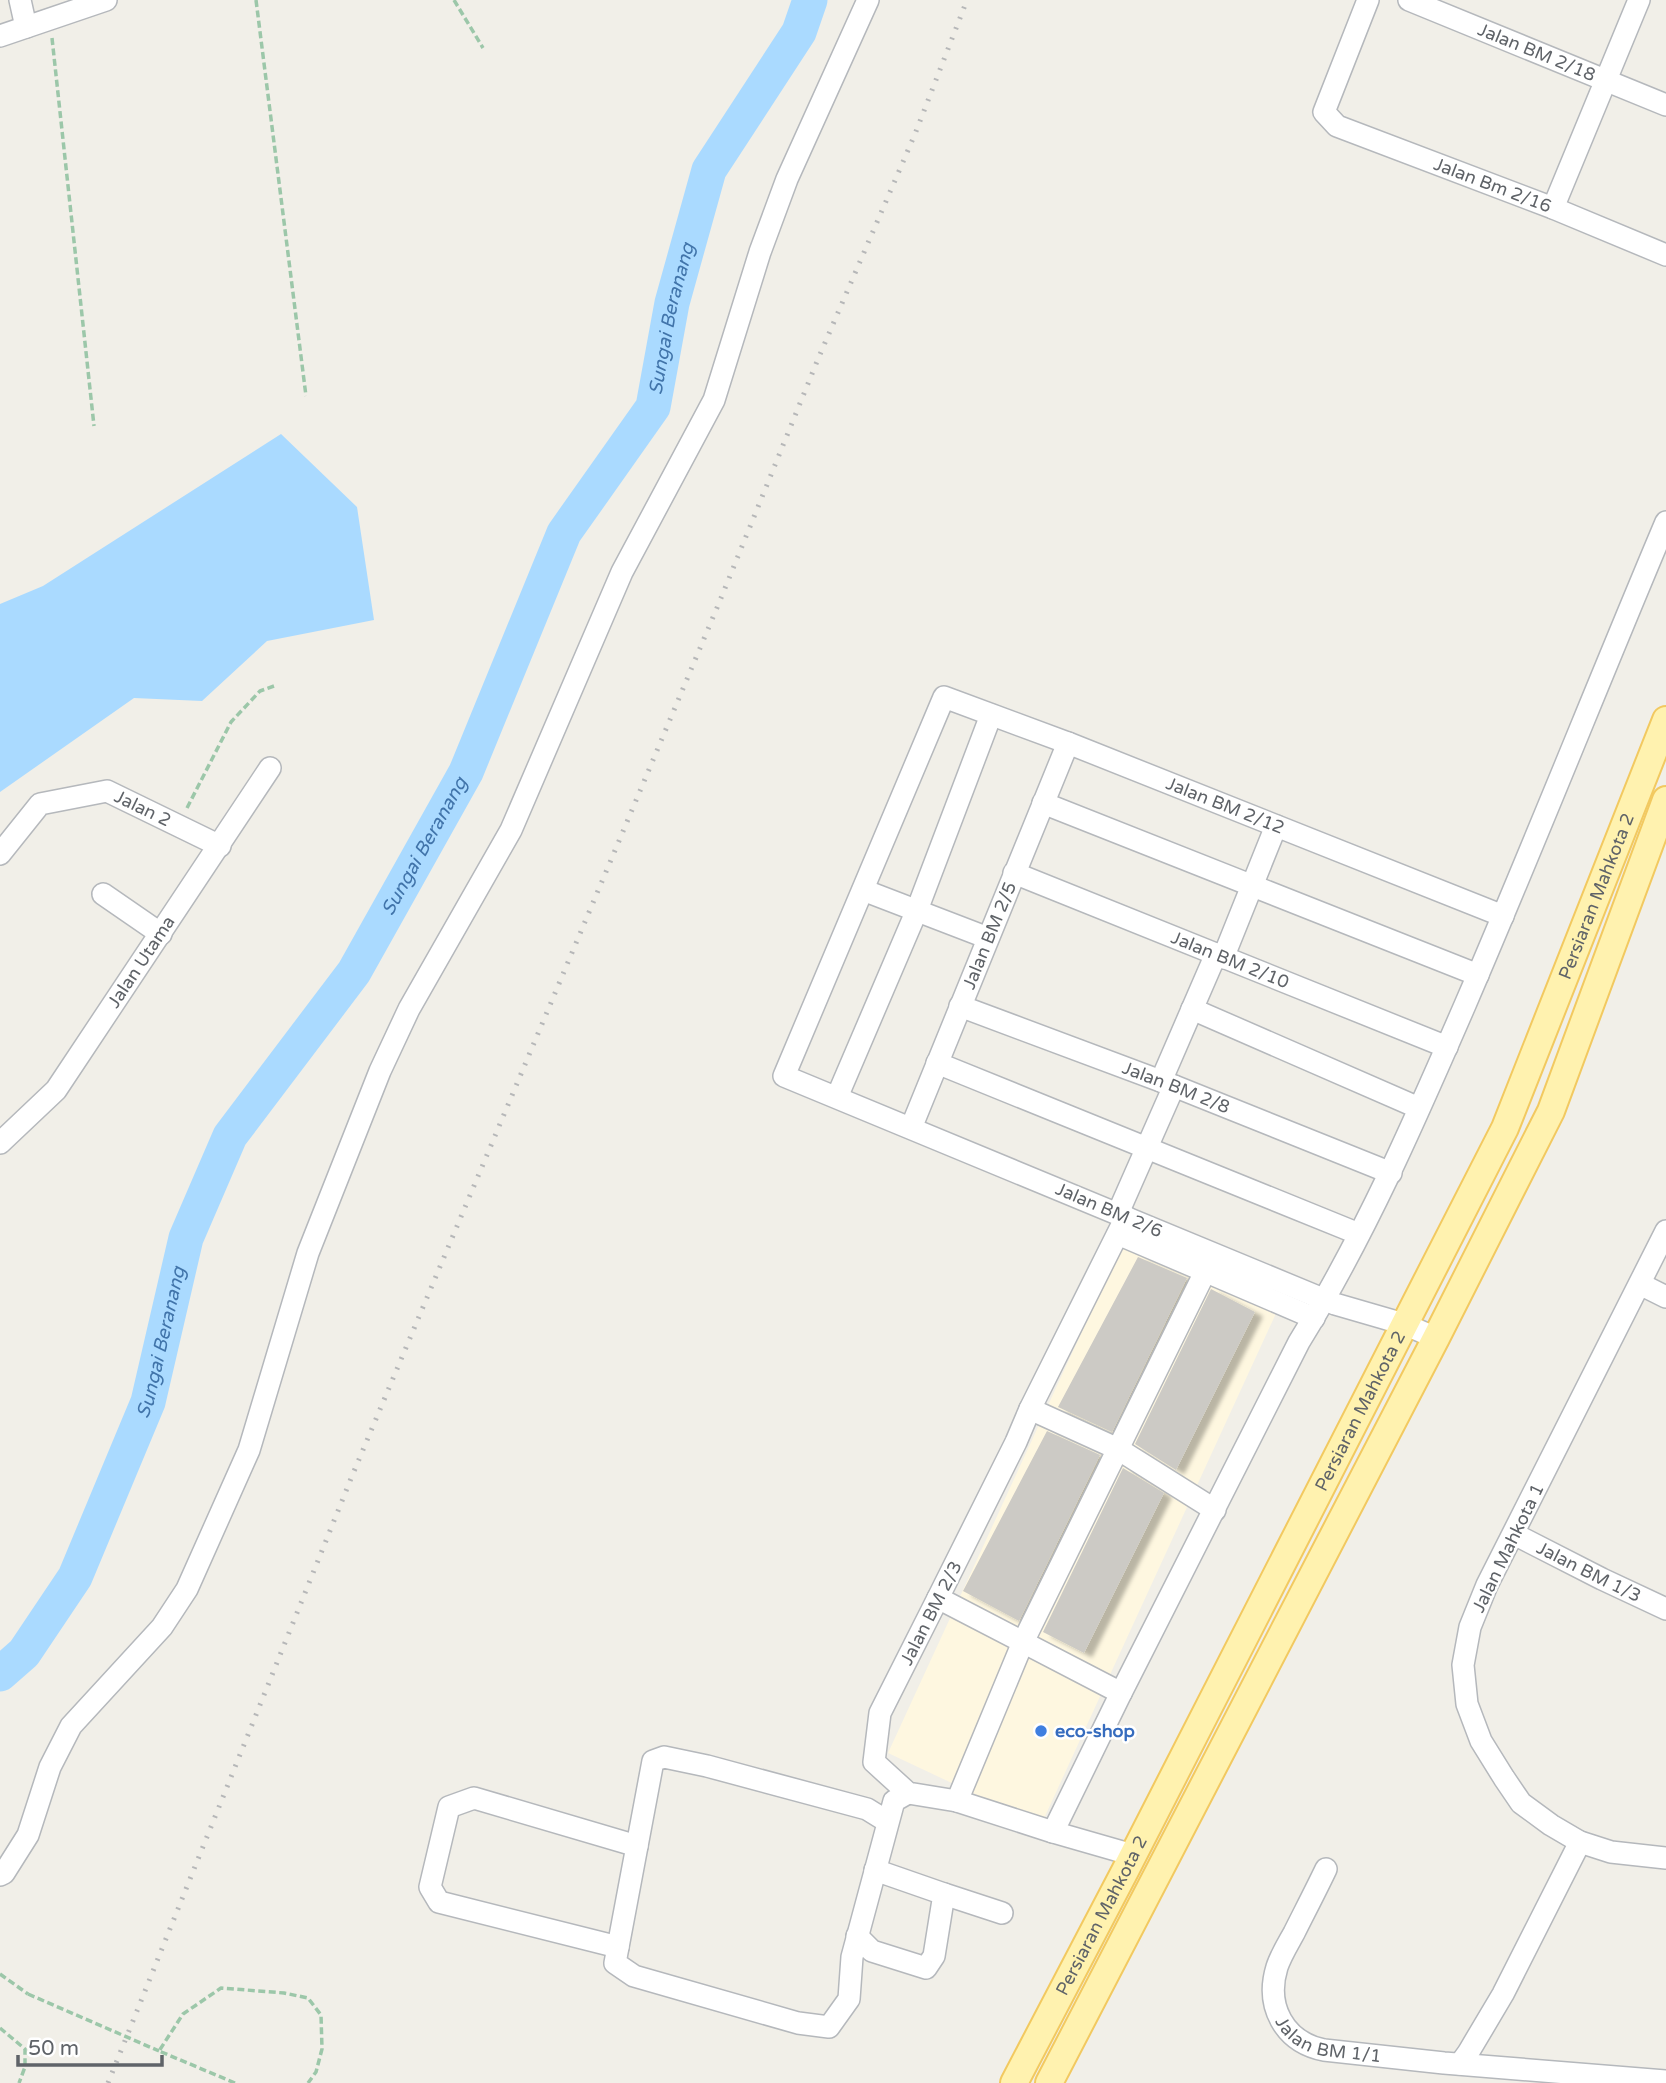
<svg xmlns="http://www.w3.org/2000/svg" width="1666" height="2083" viewBox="0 0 1666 2083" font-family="'Varela Round',sans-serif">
  <defs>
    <filter id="shadow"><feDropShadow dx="8" dy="4.5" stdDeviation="2" flood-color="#0004"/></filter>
  </defs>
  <rect width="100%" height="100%" fill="#f1efe8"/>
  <path fill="#fef7e0" d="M1125,1238L1278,1309L1041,1825L888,1753Z"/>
  <path fill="#aadaff" d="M281,434L357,507L374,620L267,641L202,701L134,698L0,792V604L43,586Z"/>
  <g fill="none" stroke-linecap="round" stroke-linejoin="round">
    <path stroke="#aadaff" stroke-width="35" id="s1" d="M0,1674L24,1653L75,1577L148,1402L186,1238L230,1136L354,972L466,772L564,533L653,407L672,303L709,170L799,32L810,0"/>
  </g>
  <path fill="#cccac5" filter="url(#shadow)" d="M1138,1257L1187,1278L1112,1432L1058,1407Z
    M1211,1289L1255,1312L1176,1470L1135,1444Z
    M1047,1431L1100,1455L1019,1621L963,1591Z
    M1123,1468L1164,1493L1084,1653L1043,1632Z"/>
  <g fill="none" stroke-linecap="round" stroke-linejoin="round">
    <g stroke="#b5b8bc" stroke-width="24">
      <g id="minor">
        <path d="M20,0L26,27"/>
        <path id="s2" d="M1368,0L1324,112L1337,126L1553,208L1666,255"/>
        <path id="s3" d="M1409,0L1666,105"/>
        <path d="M0,36L106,0"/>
        <path d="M1553,208L1639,0"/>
        <path d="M1043,803L1478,975"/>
        <path id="s4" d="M0,854L40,804L107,791L220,846"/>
        <path id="s5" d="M1014,873L1447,1047"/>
        <path d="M863,890L988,938"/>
        <path d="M103,894L161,934"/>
        <path d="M1223,958L1276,826"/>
        <path id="s6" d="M960,1006L1174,1086L1391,1173"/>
        <path d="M1192,1009L1419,1108"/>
        <path d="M937,1063L1359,1234"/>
        <path d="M1161,1081L1216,954"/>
        <path d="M837,1097L917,910L991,715"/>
        <path id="s7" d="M911,1128L1068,743"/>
        <path id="s8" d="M0,1143L56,1090L270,768"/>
        <path d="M1118,1213L1174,1086"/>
        <path d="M1126,1217L1030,1409L1016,1442L938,1598L880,1713L874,1762L908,1793L957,1801L1053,1832L1133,1855"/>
        <path d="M1666,1231L1487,1585L1470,1627L1463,1665L1467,1704L1481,1741L1504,1778L1521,1803L1551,1825L1580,1842L1611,1852L1666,1858"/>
        <path d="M1118,1234L1314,1318"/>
        <path d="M1640,1284L1666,1297"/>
        <path id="s9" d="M1436,1338L1404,1324L1335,1304L784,1076L944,697L1068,743L1503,916"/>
        <path d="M1030,1409L1118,1449L1215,1510"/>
        <path id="s10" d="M1514,1534L1602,1579L1666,1609"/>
        <path d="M938,1598L1121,1693L1299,1342C1365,1235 1415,1120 1465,1005C1534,845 1598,683 1666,522"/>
        <path d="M957,1801L1023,1642L1205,1272"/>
        <path d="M888,1822L867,1809L707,1766L664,1757L653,1761L615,1963L634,1976L798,2023L829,2027L849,1999L852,1957L894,1801L908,1793"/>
        <path d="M1053,1832L1121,1693"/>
        <path id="s11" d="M1326,1869C1316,1890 1305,1911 1294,1933C1288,1944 1281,1955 1277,1967C1265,2006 1284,2042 1324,2050L1444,2063L1666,2081"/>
        <path d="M0,1875L4,1873L28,1835L50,1767L71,1726L162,1627L187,1589L249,1450L308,1253L380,1071L409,1009L511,830L622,572L714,400L760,252L787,179L868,0"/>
        <path d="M944,1894L1002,1913"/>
        <path d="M857,1936L872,1951L926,1968L934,1956L944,1894L875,1870"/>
        <path d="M618,1947L439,1902L430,1887L449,1807L474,1798L637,1846"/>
        <path d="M1460,2064L1468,2053L1503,1994L1580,1842"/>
      </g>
    </g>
    <g stroke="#f2c960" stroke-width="30">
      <g id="major">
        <path id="s12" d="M1014,2083L1125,1871L1505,1128L1666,720"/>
        <path d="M1049,2083L1436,1338L1551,1111L1666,800"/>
      </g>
    </g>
    <path stroke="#9cc7a9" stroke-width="3.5" stroke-dasharray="7 3.5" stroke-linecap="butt" d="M256,0L306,396
      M454,0L483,48
      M52,38L94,426
      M187,808L231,722L260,691L274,686
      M0,1974L28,1994
      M0,2028L25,2049V2067L19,2083
      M235,2083L159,2051L183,2014L221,1988L284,1993L308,1998L321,2015L322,2049L316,2072L308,2083"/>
    <use href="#minor" stroke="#fff" stroke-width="21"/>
    <use href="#major" stroke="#fff2af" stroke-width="26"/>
    <path stroke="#b6b7b8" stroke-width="5" stroke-dasharray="2 9" stroke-linecap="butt" d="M108,2083L352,1476L719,603L818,359L915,134L967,0"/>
    <path stroke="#9cc7a9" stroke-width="3.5" stroke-dasharray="7 3.5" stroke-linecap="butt" d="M28,1994L159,2051"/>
  </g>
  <circle fill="#3f7fe0" stroke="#fff" stroke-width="2.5" cx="1041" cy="1731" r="7"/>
  <g text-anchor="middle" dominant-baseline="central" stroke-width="5" stroke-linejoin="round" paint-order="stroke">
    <g font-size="18" fill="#5f6368" stroke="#fff">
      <text stroke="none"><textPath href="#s3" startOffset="138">Jalan BM 2/18</textPath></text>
      <text stroke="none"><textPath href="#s2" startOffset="306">Jalan Bm 2/16</textPath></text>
      <text stroke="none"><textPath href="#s9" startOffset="1416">Jalan BM 2/12</textPath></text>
      <text stroke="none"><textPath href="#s4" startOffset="172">Jalan 2</textPath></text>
      <text stroke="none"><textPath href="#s12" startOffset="1323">Persiaran Mahkota 2</textPath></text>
      <text stroke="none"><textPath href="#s7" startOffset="208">Jalan BM 2/5</textPath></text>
      <text stroke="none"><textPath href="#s5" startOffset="233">Jalan BM 2/10</textPath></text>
      <text stroke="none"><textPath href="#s8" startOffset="231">Jalan Utama</textPath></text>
      <text stroke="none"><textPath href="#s6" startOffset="231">Jalan BM 2/8</textPath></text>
      <text transform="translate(1109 1210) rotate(23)">Jalan BM 2/6</text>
      <text stroke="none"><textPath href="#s12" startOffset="756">Persiaran Mahkota 2</textPath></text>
      <text transform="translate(1508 1548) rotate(-64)">Jalan Mahkota 1</text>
      <text stroke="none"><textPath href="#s10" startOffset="84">Jalan BM 1/3</textPath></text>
      <text transform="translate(931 1613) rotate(-63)">Jalan BM 2/3</text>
      <text stroke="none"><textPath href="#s12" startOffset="189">Persiaran Mahkota 2</textPath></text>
      <text stroke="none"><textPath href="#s11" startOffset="219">Jalan BM 1/1</textPath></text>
    </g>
    <g font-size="18" font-weight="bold" fill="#366cbe" stroke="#fff" text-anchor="start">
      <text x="1055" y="1731">eco-shop</text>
    </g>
    <g font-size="19" font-style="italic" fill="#4174aa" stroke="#fff">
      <text stroke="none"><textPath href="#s1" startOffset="1530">Sungai Beranang</textPath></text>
      <text stroke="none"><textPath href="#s1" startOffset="942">Sungai Beranang</textPath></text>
      <text stroke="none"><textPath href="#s1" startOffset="374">Sungai Beranang</textPath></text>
    </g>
  </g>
  <path d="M18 2055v10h144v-10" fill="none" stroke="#5f6368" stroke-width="3.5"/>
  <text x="28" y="2055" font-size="21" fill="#5f6368" stroke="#ffffff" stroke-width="5" paint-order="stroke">50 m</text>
</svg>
